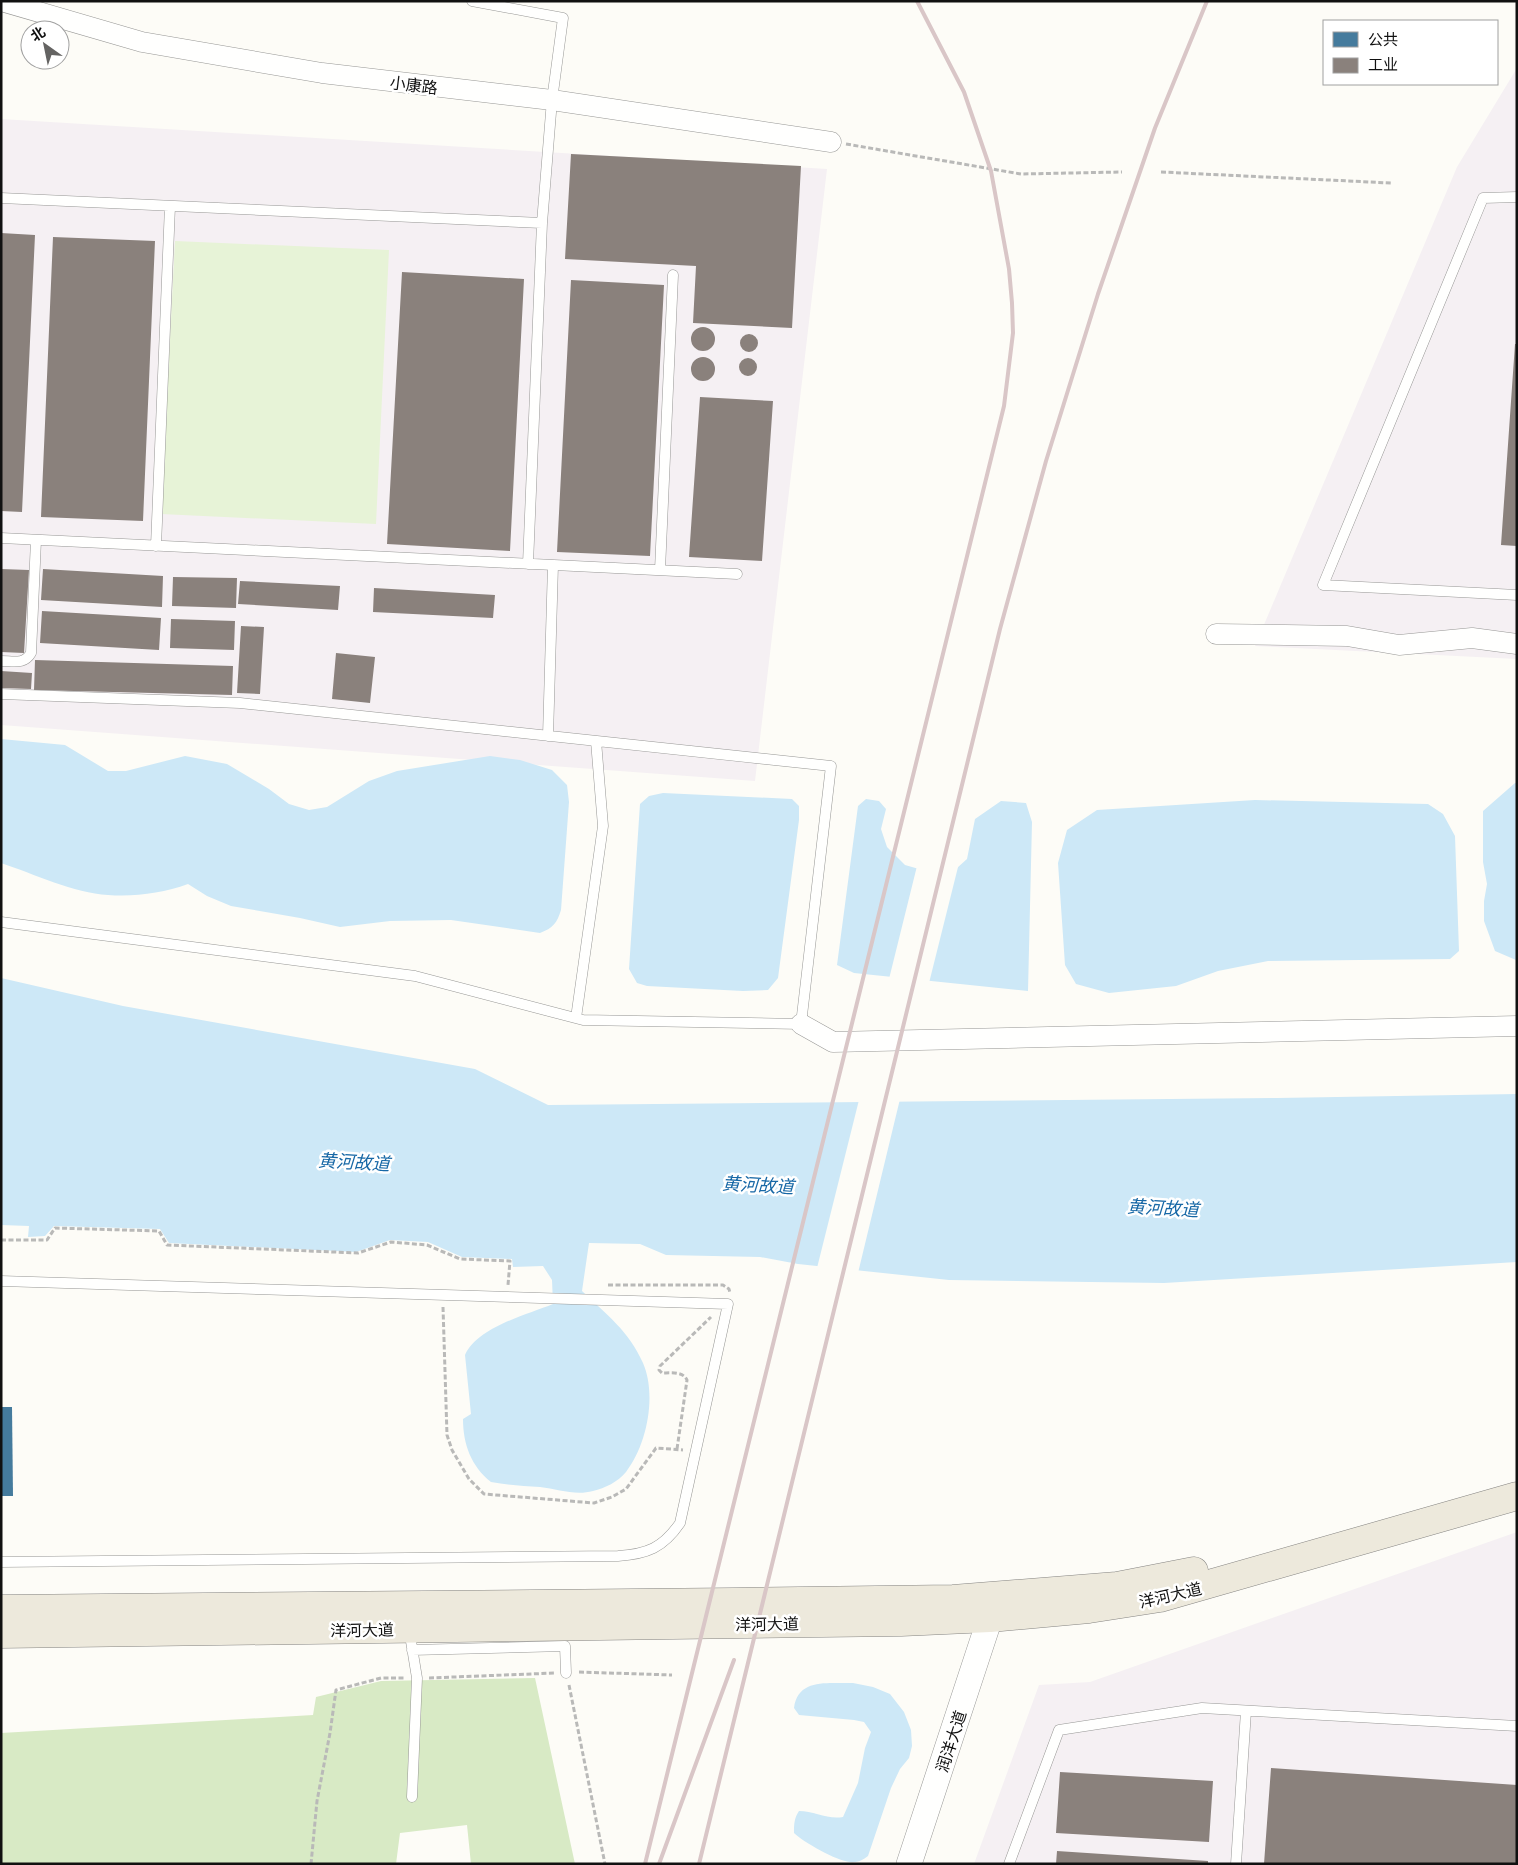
<svg xmlns="http://www.w3.org/2000/svg" width="1518" height="1865" viewBox="0 0 1518 1865" font-family="Literata,'Noto Sans SC',serif">
  <rect width="100%" height="100%" fill="#fdfcf7"/>
  <path fill="#f5f0f3" d="M1517,68V659L1255,646L1457,167Z
    M1,119L827,169L755,781L1,725Z
    M1517,1532V1864H974L1039,1685L1090,1682Z"/>
  <path fill="#e7f3d7" d="M175,241L389,250L376,524L161,514Z"/>
  <path fill="#d8eac5" d="M535,1678L575,1864H471L467,1825L400,1833L396,1864H1V1733L313,1715L316,1697L381,1681Z"/>
  <path fill="#cde8f7" d="M1,739L65,745L108,771H126L185,756L227,764L269,789L289,804L309,810L327,807L369,781L397,771L490,756L520,760L552,770L567,785L569,802L561,910C557,923 553,928 540,933L451,920L390,921L340,927L300,918L231,906L207,896L188,884C163,893 135,897 108,895C74,893 34,874 1,863Z
    M1515,783H1517L1516,960L1495,951L1484,921V901L1487,884L1483,862V811Z
    M663,793L792,799L799,806V820L778,978L768,990L743,991L647,986L637,983L629,969L640,804L649,796Z
    M866,799L879,801L886,809L881,829L887,847L905,865L947,877L967,859L975,819L1001,801L1026,803L1032,822L1028,991L854,973L837,965L858,806Z
    M1255,800L1428,804L1443,814L1455,836L1459,951L1450,959L1268,961L1218,971L1176,986L1109,993L1076,984L1065,965L1058,863L1067,830L1097,810Z
    M1,978L123,1006L475,1069L548,1105L1277,1098L1517,1094V1262L1164,1283L949,1280L798,1264L760,1257L666,1255L640,1244L589,1243L582,1291C606,1314 629,1331 643,1363C657,1395 647,1445 626,1472C618,1482 605,1488 593,1491C575,1496 558,1489 540,1487C523,1486 507,1485 491,1482C471,1466 463,1444 463,1419L471,1414L465,1355C478,1327 526,1315 553,1304L552,1280L543,1266L513,1267L512,1259L462,1257L428,1242L390,1240L356,1252L169,1243L160,1229L54,1226L45,1236L28,1237L29,1226L1,1225Z
    M853,1683L873,1687L890,1694L904,1712L911,1730L912,1746L909,1758L900,1769L891,1788L868,1856C863,1860 857,1863 850,1862C837,1861 803,1842 794,1833C794,1825 794,1818 799,1811C814,1811 828,1820 843,1817L858,1783L865,1748L871,1732L864,1722L854,1720L799,1715L794,1708C798,1677 830,1684 853,1683Z"/>
  <path fill="#fdfcf7" d="M959,863L929,983L889,979L917,866L946,874Z
    M900,1099L858,1273L817,1268L859,1100Z"/>
  <path fill="#457b9d" d="M1,1407H12L13,1496H1Z"/>
  <path fill="#8a817c" d="M571,154L801,166L792,328L693,323L696,266L565,259Z
    M1,233L35,235L22,512L1,511Z
    M53,237L155,241L143,521L41,517Z
    M402,272L524,279L510,551L387,544Z
    M571,280L664,285L650,556L557,552Z
    M691 339a12 12 0 1 1 24 0a12 12 0 1 1-24 0Z
    M740 343a9 9 0 1 1 18 0a9 9 0 1 1-18 0Z
    M1515,344H1517V546L1501,545Z
    M691 369a12 12 0 1 1 24 0a12 12 0 1 1-24 0Z
    M739 367a9 9 0 1 1 18 0a9 9 0 1 1-18 0Z
    M700,397L773,401L762,561L689,557Z
    M1,569L29,570L24,653L1,652Z
    M43,569L163,576L162,607L41,600Z
    M173,577L237,578L236,608L172,606Z
    M240,581L340,586L338,610L238,604Z
    M374,588L495,595L493,618L373,612Z
    M42,611L161,618L159,650L40,643Z
    M171,619L235,621L234,650L170,648Z
    M241,626L264,627L260,694L237,693Z
    M336,653L375,657L370,703L332,699Z
    M35,660L233,666L232,695L34,690Z
    M1,671L32,673L31,689L1,688Z
    M1271,1768L1517,1785V1864H1264Z
    M1060,1772L1213,1781L1209,1842L1056,1833Z
    M1057,1851L1208,1861V1864H1056Z"/>
  <g fill="none" stroke-linecap="round" stroke-linejoin="round">
    <g stroke="#979795" stroke-width="11">
      <path id="service" d="M472,1L563,18L552,100L542,223L528,564
        M1517,197L1483,198L1323,585L1517,595
        M1,198L542,223
        M1,538L737,574
        M156,546L170,206
        M660,570L673,275
        M1,661C13,661 24,665 31,653L36,540
        M1,694L240,703L831,766L801,1024L583,1020L415,976L1,922
        M548,736L553,565
        M576,1018L603,826L596,741
        M1,1281L728,1304L680,1523C663,1548 647,1554 618,1556L1,1562
        M409,1629L417,1678L412,1797
        M412,1650L565,1646L566,1673
        M1009,1864L1059,1730L1202,1708L1517,1726
        M1236,1864L1246,1711"/>
    </g>
    <g stroke="#979795" stroke-width="21">
      <path id="minor" d="M1,1L142,42L322,73L552,100L831,142
        M1216,634L1347,636L1399,645L1472,638L1517,644
        M801,1024L833,1042L1517,1026"/>
    </g>
    <g stroke="#979795" stroke-width="26">
      <path id="tertiary" d="M909,1864L990,1618"/>
    </g>
    <g stroke="#858482" stroke-width="29">
      <path id="primary" d="M1,1609L733,1602L953,1599L1117,1586L1194,1571
        M1,1634L901,1622L990,1618L1089,1609L1160,1598L1517,1496"/>
    </g>
    <path stroke="#b9b9b8" stroke-width="3" stroke-dasharray="5 2.5" stroke-linecap="butt" d="M846,144L1021,174L1122,172
      M1161,172L1391,183
      M1,1240H47L55,1228L159,1231L167,1245L358,1253L391,1242L427,1245L460,1259L510,1261L508,1285
      M608,1285H723L729,1289L730,1293
      M443,1307L447,1435L452,1450L469,1479L484,1494L594,1503L612,1497L626,1489L656,1448L683,1450
      M677,1449L687,1380C683,1371 670,1373 662,1373L659,1370L660,1366L711,1317
      M579,1672L672,1675
      M429,1678L555,1673
      M569,1685L605,1864
      M311,1864L317,1801L330,1733L336,1690L381,1678H405"/>
    <use href="#service" stroke="#fffffe" stroke-width="10"/>
    <use href="#minor" stroke="#fffffe" stroke-width="20"/>
    <use href="#tertiary" stroke="#fffffe" stroke-width="25"/>
    <use href="#primary" stroke="#ede9dc" stroke-width="28"/>
    <path stroke="#d9c6c7" stroke-width="4" d="M645,1864L1004,406L1013,333L1012,303L1009,269L991,171L964,92L917,1
      M659,1864L734,1660
      M699,1864L1000,629L1046,461L1098,294L1155,128L1207,1"/>
  </g>
  <g text-anchor="middle" dominant-baseline="central" stroke-width="5" stroke-linejoin="round" paint-order="stroke">
    <g font-size="16" fill="#111" stroke="#fff">
      <text transform="translate(414 84) rotate(7)">小康路</text>
      <text transform="translate(1170 1594) rotate(-13)">洋河大道</text>
      <text transform="translate(767 1623) rotate(-1)">洋河大道</text>
      <text transform="translate(362 1629) rotate(-1)">洋河大道</text>
      <text transform="translate(950 1741) rotate(-72)">润洋大道</text>
    </g>
    <g font-size="18" font-style="italic" fill="#1768a6" stroke="#fff">
      <text transform="translate(354 1161) rotate(3)">黄河故道</text>
      <text transform="translate(758 1184) rotate(3)">黄河故道</text>
      <text transform="translate(1163 1207) rotate(3)">黄河故道</text>
    </g>
  </g>
  <rect width="1518" height="1865" fill="none" stroke="#111111" stroke-width="5"/>
  <rect x="1323" y="20" width="175" height="65" fill="#ffffff" stroke="#a0a0a0"/>
  <rect x="1333" y="32" width="25" height="15" fill="#457b9d" stroke="#a0a0a0"/>
  <text x="1368" y="45" font-size="15" fill="#111111">公共</text>
  <rect x="1333" y="58" width="25" height="15" fill="#8a817c" stroke="#a0a0a0"/>
  <text x="1368" y="70" font-size="15" fill="#111111">工业</text>
  <g transform="translate(45 45) rotate(327)"><circle r="24" fill="#ffffff" stroke="#a0a0a0"/>
  <path d="M0-4L9 19L0 12L-9 19Z" fill="#646362"/>
  <text y="-8" font-size="14" font-weight="bold" text-anchor="middle" fill="#111111">北</text>
  </g>
</svg>
